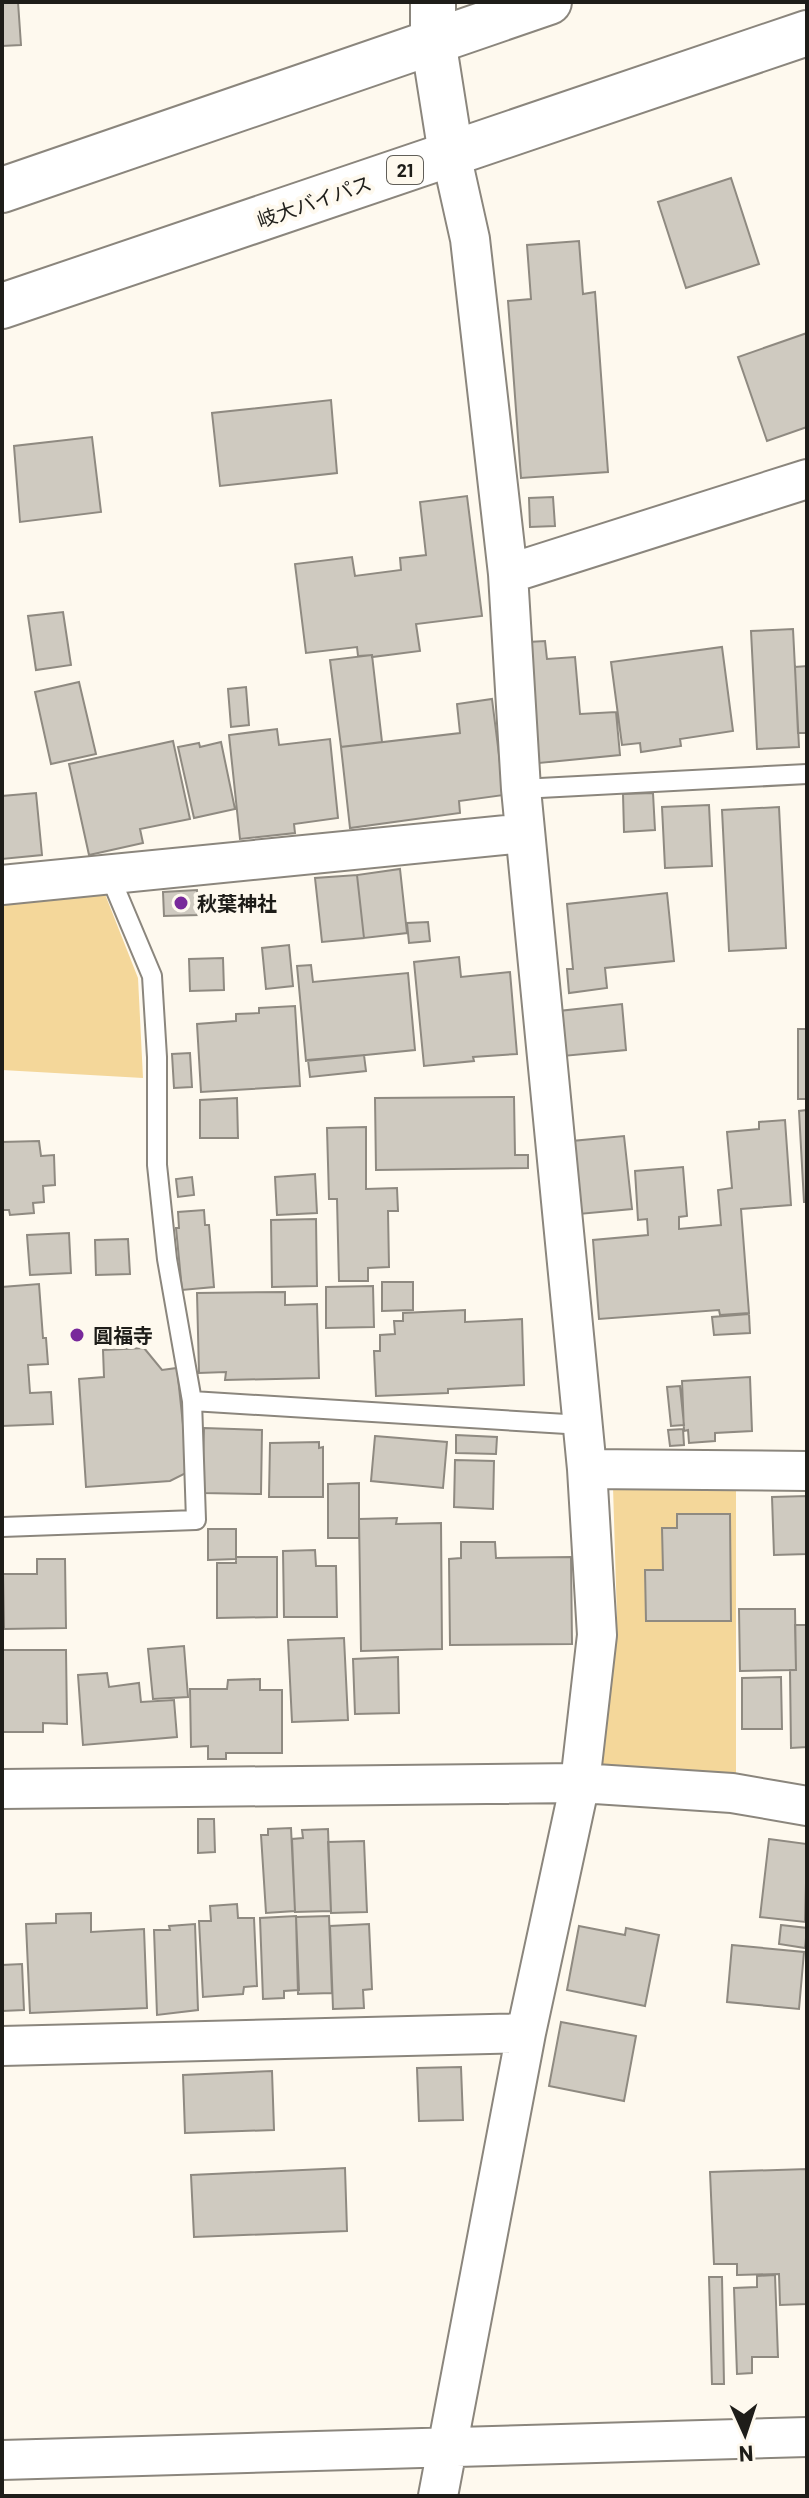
<svg xmlns="http://www.w3.org/2000/svg" width="809" height="2498" viewBox="0 0 809 2498" font-family="Barlow,'Noto Sans JP',sans-serif">
  <rect width="100%" height="100%" fill="#fef9ee"/>
  <path fill="#f4d79a" d="M101,884L138,978L143,1078L2,1070V896Z
    M736,1484V1774L594,1767L617,1618L613,1487Z"/>
  <path fill="#cfcac0" stroke="#8f8a81" stroke-width="2" d="M2,2H18L21,45L2,46Z
    M731,178L759,264L686,288L658,202Z
    M579,241L583,294L595,292L608,472L521,478L508,301L531,299L527,245Z
    M807,333V427L767,441L738,357Z
    M331,400L337,473L220,486L212,413Z
    M92,437L101,512L20,522L14,446Z
    M467,496L482,616L416,624L420,651L372,657V655L358,656L357,647L306,653L295,564L352,557L355,576L401,570L400,558L426,555L420,502Z
    M553,497L555,526L530,527L529,498Z
    M63,612L71,665L36,670L28,616Z
    M793,629L799,747L757,749L751,631Z
    M545,641L547,659L575,657L580,714L616,712L620,755L539,763L528,642Z
    M722,647L733,731L680,739L681,746L641,752L640,743L622,745L611,662Z
    M372,655L382,742L341,747L330,660Z
    M807,666V733H798L795,667Z
    M79,682L96,754L51,764L35,692Z
    M246,687L249,725L231,727L228,689Z
    M492,699L504,795L459,801L460,813L350,828L341,747L460,733L457,704Z
    M277,729L279,745L330,739L338,818L294,824L295,833L240,839L229,735Z
    M173,741L190,819L140,829L143,843L89,855L69,764Z
    M221,742L235,809L194,818L178,747L199,743L200,747Z
    M36,793L42,855L2,859V796Z
    M653,793L655,830L624,832L623,794Z
    M709,805L712,866L665,868L662,807Z
    M779,807L786,948L729,951L722,810Z
    M400,869L407,933L364,938L357,875Z
    M357,875L364,938L322,942L315,878Z
    M197,890L199,915L164,916L163,892Z
    M667,893L674,961L605,968L607,988L569,993L567,969H573L567,904Z
    M428,922L430,941L409,943L407,923Z
    M289,945L293,986L266,989L262,948Z
    M459,957L461,977L510,972L517,1054L473,1057L474,1061L424,1066L414,962Z
    M223,958L224,990L190,991L189,959Z
    M311,965L313,982L408,973L415,1050L306,1061L297,966Z
    M622,1004L626,1050L563,1056L559,1011Z
    M295,1006L300,1086L201,1092L197,1024L236,1021V1014L259,1013V1008Z
    M798,1029H807V1099H798Z
    M190,1053L192,1087L174,1088L172,1054Z
    M364,1055L366,1071L310,1077L308,1060Z
    M514,1097L515,1155H528V1168L376,1170L375,1098Z
    M237,1098L238,1138H200V1100Z
    M807,1110V1202H804L799,1111Z
    M785,1120L791,1205L741,1209L749,1313L720,1315L719,1310L599,1319L593,1240L648,1235L647,1219L638,1220L635,1171L683,1167L687,1216L679,1217V1229L721,1225L718,1190L732,1188L727,1132L759,1129V1122Z
    M366,1127V1189L397,1188L398,1211H388L389,1267L368,1268V1281H339L337,1199H329L327,1128Z
    M624,1136L632,1209L579,1214L572,1141Z
    M39,1141L41,1156L54,1155L55,1185L43,1186L44,1202L33,1203L34,1213L10,1215L9,1210H2V1142Z
    M315,1174L317,1213L277,1215L275,1177Z
    M192,1177L194,1195L178,1197L176,1179Z
    M204,1210L205,1225H209L214,1287L182,1290L176,1228H179L178,1212Z
    M316,1219L317,1286L272,1287L271,1220Z
    M69,1233L71,1273L30,1275L27,1235Z
    M128,1239L130,1274L96,1275L95,1240Z
    M382,1282H413V1310L382,1311Z
    M39,1284L43,1338H46L48,1364L28,1365L30,1393L51,1392L53,1424L2,1426V1287Z
    M373,1286L374,1327L326,1328V1287Z
    M285,1292V1305L317,1304L319,1378L225,1380L226,1372L199,1373L197,1293Z
    M465,1310V1322L522,1319L524,1385L448,1389V1393L376,1396L374,1351H380V1335L395,1334L394,1321H403V1313Z
    M749,1314L750,1333L714,1335L712,1317Z
    M144,1348L162,1370L177,1368L188,1472L170,1481L86,1487L79,1379L104,1377L103,1350Z
    M750,1377L752,1431L715,1433V1441L689,1443L688,1430L684,1431L682,1381Z
    M680,1386L684,1425L671,1426L667,1387Z
    M204,1428L262,1430L261,1494L202,1493Z
    M683,1429L684,1445L670,1446L668,1430Z
    M456,1435L497,1437L496,1454L456,1453Z
    M375,1436L447,1442L443,1488L371,1481Z
    M319,1442V1448L323,1447V1497H269L270,1443Z
    M455,1460L494,1461L493,1509L454,1507Z
    M359,1483V1538H328V1484Z
    M807,1496V1554L774,1555L772,1497Z
    M677,1514H730L731,1621H646L645,1570H663L662,1528H677Z
    M397,1518L396,1524L441,1523L442,1649L361,1651L359,1519Z
    M208,1529H236V1559L208,1560Z
    M461,1542H495L496,1558L571,1557L572,1644L450,1645L449,1559L461,1558Z
    M315,1550L316,1566H336L337,1617H284L283,1551Z
    M236,1557H277V1617L217,1618V1563H236Z
    M37,1559H65L66,1628L4,1629L3,1574H37Z
    M739,1609H795L796,1670L740,1671Z
    M795,1625H807V1747L791,1748L790,1670H796Z
    M344,1638L348,1720L292,1722L288,1640Z
    M184,1646L188,1697L153,1699L148,1649Z
    M2,1650H66L67,1724L43,1723V1732H2Z
    M398,1657L399,1713L355,1714L353,1659Z
    M107,1673L109,1687L139,1683L141,1702L174,1700L177,1737L83,1745L78,1675Z
    M781,1677L782,1729H742V1678Z
    M260,1679V1690H282V1753H226V1759H208V1746L191,1747L190,1689H227L228,1680Z
    M198,1819H214L215,1852L198,1853Z
    M291,1828L295,1911L266,1913L261,1835H268V1829Z
    M328,1829L331,1911L295,1912L292,1839L303,1838L302,1830Z
    M769,1839L807,1844L805,1922L760,1917Z
    M364,1841L367,1912L331,1913L328,1842Z
    M237,1904L238,1918H254L257,1986L244,1987L243,1994L203,1997L199,1921H211L210,1906Z
    M91,1913V1932L144,1929L147,2008L30,2013L26,1924L56,1923V1914Z
    M296,1916L299,1990L284,1991V1998L263,1999L260,1918Z
    M329,1916L332,1993L298,1994L296,1917Z
    M195,1924L198,2010L157,2015L154,1930H170L169,1926Z
    M369,1924L372,1989L363,1990L364,2008L333,2009L330,1926Z
    M781,1925L807,1928L805,1948L779,1944Z
    M579,1926L625,1935L626,1928L659,1935L645,2006L567,1990Z
    M732,1945L804,1952L799,2009L727,2002Z
    M22,1964L24,2010L2,2011V1965Z
    M561,2022L636,2036L624,2101L549,2086Z
    M461,2067L463,2120L419,2121L417,2068Z
    M272,2071L274,2130L185,2133L183,2075Z
    M345,2168L347,2231L194,2237L191,2175Z
    M807,2169V2304L780,2305L779,2274L737,2275V2264H714L710,2172Z
    M775,2275L778,2357H752V2373L737,2374L734,2288L757,2287V2276Z
    M709,2277H722L724,2384H712Z"/>
  <g fill="none" stroke-linecap="round" stroke-linejoin="round">
    <g stroke="#8b867d" stroke-width="22">
      <path id="lane" d="M521,789L807,774
        M109,874L152,976L157,1057V1165L167,1259L192,1401L583,1425
        M2,1527L196,1520L192,1401"/>
    </g>
    <g stroke="#8b867d" stroke-width="42">
      <path id="street" d="M508,574L807,479
        M2,885L525,833
        M587,1469L807,1471
        M2,1789L580,1783L732,1793L807,1806
        M2,2046L526,2033
        M2,2460L807,2437
        M438,2496L526,2033L580,1783L597,1635L587,1469L521,789L508,574L470,239L451,154"/>
    </g>
    <g stroke="#8b867d" stroke-width="48">
      <path id="secondary" d="M433,2V40L451,154"/>
    </g>
    <g stroke="#8b867d" stroke-width="48">
      <path id="highway" d="M2,190L549,2
        M2,306L807,33"/>
    </g>
    <use href="#lane" stroke="#fff" stroke-width="18"/>
    <use href="#street" stroke="#fff" stroke-width="38"/>
    <use href="#secondary" stroke="#fff" stroke-width="44"/>
    <use href="#highway" stroke="#fff" stroke-width="44"/>
  </g>
  <g fill="#78299b" stroke="#fef9ee" stroke-width="3">
    <circle cx="181" cy="903" r="8"/>
    <circle cx="77" cy="1335" r="8"/>
  </g>
  <g text-anchor="middle" dominant-baseline="central" stroke-width="8" stroke-linejoin="round" paint-order="stroke">
    <rect fill="#fef9ee" stroke="#615f59" stroke-width="2" x="387" y="156" width="36" height="28" rx="6"/>
    <g font-size="18" font-weight="bold" fill="#1e1d19">
      <text x="405" y="170">21</text>
    </g>
    <g font-size="20" fill="#1e1d19" stroke="#fef9ee">
      <text transform="translate(314 201) rotate(-19)">岐大バイパス</text>
    </g>
    <g font-size="20" font-weight="bold" fill="#1e1d19" stroke="#fef9ee" text-anchor="start">
      <text x="197" y="903">秋葉神社</text>
      <text x="93" y="1335">圓福寺</text>
    </g>
  </g>
  <rect width="809" height="2498" fill="none" stroke="#1e1d19" stroke-width="8"/>
  <g transform="translate(745 2434) rotate(177)" stroke="#fef9ee" stroke-width="6" paint-order="stroke">
  <path d="M0-6L14 30L0 20L-14 30Z" fill="#1e1d19"/>
  <text y="-12" font-size="22" font-weight="bold" text-anchor="middle" fill="#1e1d19">N</text>
  </g>
</svg>
